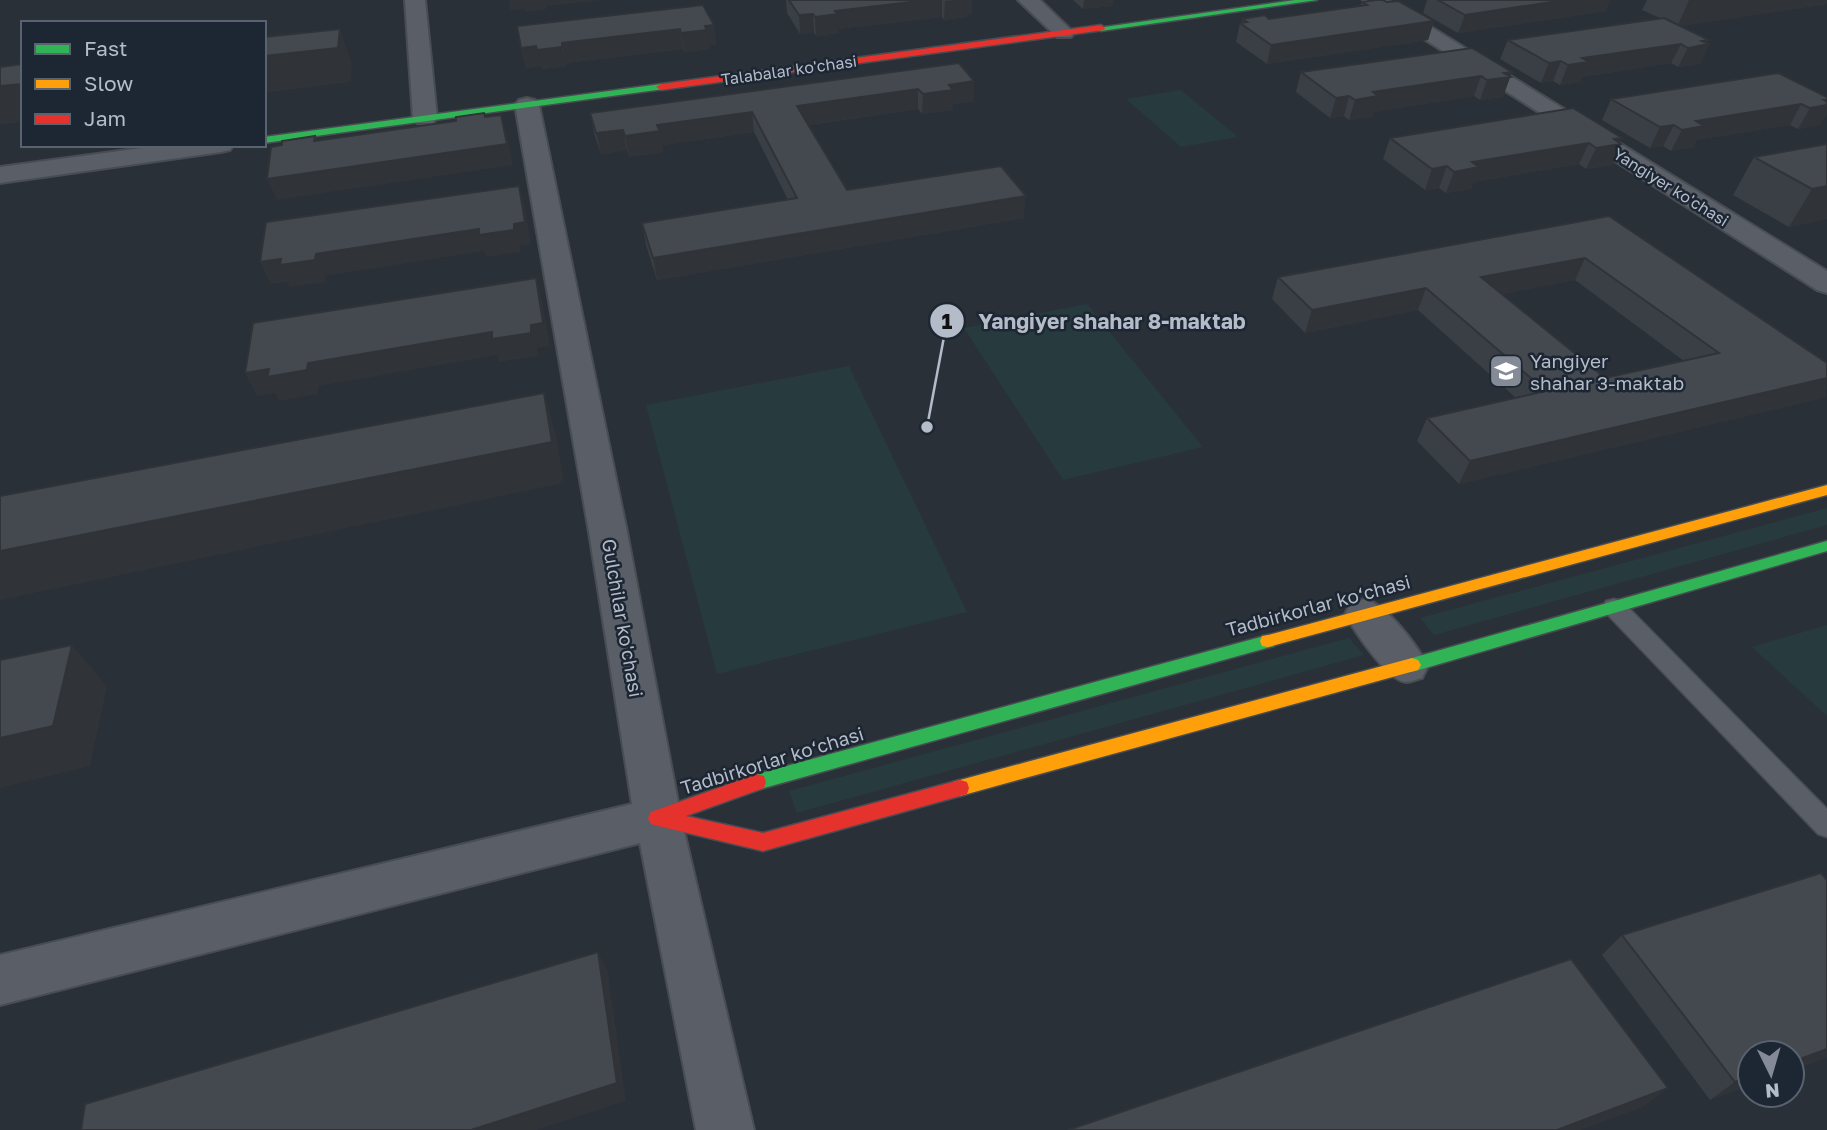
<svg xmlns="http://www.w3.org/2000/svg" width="1827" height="1130" viewBox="0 0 1827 1130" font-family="'Golos Text',sans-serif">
  <rect width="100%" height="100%" fill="#2a3038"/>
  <path fill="#273a3e" d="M1181,90L1238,137L1181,147L1126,99Z
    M1087,304L1203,447L1063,480L964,328Z
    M849,366L967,612L717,674L646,405Z
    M1827,508V525L1434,635L1420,618Z
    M1827,625V716L1752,647Z
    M1349,638L1364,655L797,813L789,791Z"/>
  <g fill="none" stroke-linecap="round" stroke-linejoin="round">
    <g stroke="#484c53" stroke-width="3">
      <path id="lane" d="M1614,599L1622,601L1827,809V837L1818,834L1606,613L1603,607L1606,601Z"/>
    </g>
    <g stroke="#484c53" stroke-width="4">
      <path id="street" d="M405,0H425L437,118L433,123H417L413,118Z
        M1018,0H1040L1074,33L1071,37H1057Z
        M1363,0H1387L1827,271V293L1817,290Z
        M527,98L535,100L539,105L627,532L681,818L754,1130H696L640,843L0,1005V955L632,804L589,532L515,105L519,100Z
        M164,145H233L230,150L221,152L0,183V167Z
        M1365,599C1388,606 1416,644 1428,666L1422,678C1417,679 1411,682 1406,682C1387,681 1354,630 1345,614L1351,603Z"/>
    </g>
    <g stroke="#484c53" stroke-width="3">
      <path id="fast" d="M1295,0H1317L1101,31L1097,28Z
        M661,84L666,87L664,89L264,143V137Z
        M1827,541V551L1412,672L1406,670L1403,665L1406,660L1412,658Z
        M1268,635L1274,636L1276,641L1274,646L757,790L750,788L748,782L750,776L757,774Z"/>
    </g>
    <g stroke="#484c53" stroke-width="3">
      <path id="slow" d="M1827,485V495L1268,647L1262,646L1260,641L1262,636L1268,635Z
        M1412,658L1418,660L1421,665L1418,670L960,796L953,794L951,788L953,782L960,780Z"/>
    </g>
    <g stroke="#484c53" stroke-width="3">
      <path id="jam" d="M1101,25L1105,28L1104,30L661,90L656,87L661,84Z
        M757,774L764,776L766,782L764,788L686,816L763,833L960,780L967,782L969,788L967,794L960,796L763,851L658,826L651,824L648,818L651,812Z"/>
    </g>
    <use href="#lane" fill="#5a5e66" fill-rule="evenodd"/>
    <use href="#street" fill="#5a5e66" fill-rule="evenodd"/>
    <use href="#fast" fill="#30b455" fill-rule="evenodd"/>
    <use href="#slow" fill="#ff9f0a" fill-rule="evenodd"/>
    <use href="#jam" fill="#e5322d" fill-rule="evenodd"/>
  </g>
  <path fill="#3a3f45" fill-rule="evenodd" d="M786,0H972V13L968,14L967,17L944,20L942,17L838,29L839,33L816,36L814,32L800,34L787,13Z
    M1073,0H1113L1112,6L1083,9Z
    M1427,0H1610L1606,11L1458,33L1423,13Z
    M1647,0H1827V4L1680,26L1709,40L1707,43L1709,44L1700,64L1678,67L1671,63L1582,77L1580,82L1560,85L1553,81L1541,83L1500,59L1508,40L1660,18L1642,10Z
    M1362,2H1387L1434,21L1428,40L1267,64L1236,42L1240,23H1242V19H1269L1360,6Z
    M714,25L716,45H709L710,49L684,52L683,49L566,63L567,66L542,69L541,66L526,68L521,48Z
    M959,63L974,101L953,104V110L922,114L918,109L808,125L847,190L1024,218L657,280L646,245L642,223L788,200L754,132L662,145L663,152L629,157L627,150L601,154L594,133L590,113Z
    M1301,72L1510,76L1503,97L1480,100L1474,96L1374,112L1372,117L1349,120L1344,116L1330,118L1296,92Z
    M1827,97L1820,125L1798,129L1790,125L1696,140L1693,147L1671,151L1663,146L1650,148L1602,120L1611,99Z
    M1390,138H1622L1619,142L1621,144L1612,165L1586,169L1579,164L1473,182L1471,189L1446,193L1439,188L1425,190L1383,159Z
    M1827,144V219L1789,227L1733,195L1754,157Z
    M1609,216L1826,397L1459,484L1417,441L1427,418L1516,398L1418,310L1305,333L1272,299L1278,277ZM1575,280L1684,361L1605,378L1502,294Z
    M1622,935L1827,1057L1792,1070V1053H1750V1085L1710,1100L1602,955Z"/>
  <path fill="#303338" d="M508,0H522L524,9L510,10Z
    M522,0H545L547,9L525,12Z
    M545,0H603L547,6Z
    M928,0H942V17L838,29L839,33L816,36L815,17L835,11Z
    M956,0H972V13L968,14L967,17L944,20L945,1Z
    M1084,0H1113L1112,6L1083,9Z
    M1565,0H1610L1606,11L1458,33L1465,15Z
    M1689,0H1827V4L1677,27Z
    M813,14L814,32L800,34L799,15Z
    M1434,21L1428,40L1267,64L1271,45Z
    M714,25L716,45H709L710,49L684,52L681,33Z
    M340,29L352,63L351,82L264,93V56Z
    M680,29L683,49L566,63L562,43Z
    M1709,40L1706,45L1709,44L1700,64L1678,67L1688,48L1702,41Z
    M1681,44L1671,63L1582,77L1580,82L1560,85L1568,65L1582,58Z
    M536,46L541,66L526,68L521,48Z
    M562,47L567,66L542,69L537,50Z
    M1561,61L1553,81L1541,83L1549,63Z
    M1512,72L1503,97L1480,100L1487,80L1504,73Z
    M1481,76L1474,96L1374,112L1372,117L1349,120L1355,100L1373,92Z
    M974,81V101L953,104V110L922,114L923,94L949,85Z
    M23,84V122L0,125V86Z
    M918,89V109L798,126L797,106Z
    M1349,96L1344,116L1330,118L1336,98Z
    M1824,100H1827V114L1820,125L1798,129L1810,108Z
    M1801,104L1790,125L1696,140L1693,147L1671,151L1682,130L1696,121Z
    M752,112L754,132L662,145L663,152L629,157L625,136L657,125Z
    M501,115L507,135L513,165L277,200L267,179Z
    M1674,125L1663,146L1650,148L1660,127Z
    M623,130L627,150L601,154L596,133Z
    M1622,138L1619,144H1621L1612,165L1586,169L1596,148L1614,139Z
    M1589,143L1579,164L1473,182L1471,189L1446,193L1454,172L1472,162Z
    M1447,166L1439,188L1425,190L1432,169Z
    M519,186L525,208L531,244L520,246L521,252L486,257L484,251L325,276V282L290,287L287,282L270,284L260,262L514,224Z
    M1827,186V219L1789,227L1812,189Z
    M1026,196L1024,218L657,280L653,258Z
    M1585,258L1575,280L1472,300L1481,277Z
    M536,278L542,301L550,346L537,348L538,356L499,362L497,355L319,386L318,394L279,401L275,393L257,396L245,373L531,325Z
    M1426,288L1418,310L1305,333L1312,310Z
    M1827,378L1826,397L1459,484L1470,461Z
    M544,393L556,434L564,483L0,600V551Z
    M72,645L107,686L90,766L0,788V738Z
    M598,952L608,972L626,1101L536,1130H471Z
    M1827,1049V1057L1792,1070V1062Z
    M1750,1077V1085L1710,1100L1735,1082Z
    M1668,1088L1645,1106L1581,1130H1557Z"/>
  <path fill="#444950" stroke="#303338" stroke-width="2" fill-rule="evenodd" d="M789,0H928L835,11L838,14L815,17L813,14L799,15Z
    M1375,0H1383L1387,2L1398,1L1434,21L1271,45L1240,23L1247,22L1242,19L1265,15L1269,19L1367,5L1362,2Z
    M1438,0H1565L1465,15Z
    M703,5L714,25L705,26L707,30L681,33L680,29L562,43V47L537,50L536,46L521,48L517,26Z
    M1664,18L1709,40L1702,41L1709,44L1688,48L1681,44L1582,58L1589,62L1568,65L1561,61L1549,63L1508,40Z
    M340,29L338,48L264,56V37Z
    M1472,48L1512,72L1504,73L1511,77L1487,80L1481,76L1373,92L1378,96L1355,100L1349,96L1336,98L1301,72Z
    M959,63L974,81L949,85L953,90L923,94L918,89L797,106L847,190L1001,166L1026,196L653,258L642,223L797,198L752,112L657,125L660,131L625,136L623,130L596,133L590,113Z
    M23,64V84L0,86V67Z
    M1778,73L1827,97V100H1824L1827,102V105L1810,108L1801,104L1696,121L1704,126L1682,130L1674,125L1660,127L1611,99Z
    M1573,108L1622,138L1614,139L1621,144L1596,148L1589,143L1472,162L1479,167L1454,172L1447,166L1432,169L1390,138Z
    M484,113L485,117L501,115L507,144L267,179L271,147L282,145V141L315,136L314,141L456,121V117Z
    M1827,144V186L1812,189L1754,157Z
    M519,186L525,222L514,224V230L479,235V229L316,254L315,260L280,265L281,259L260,262L266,222Z
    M1609,216L1827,363V378L1470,461L1427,418L1546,391L1426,288L1312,310L1278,277ZM1585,258L1719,353L1605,378L1481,277Z
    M536,278L543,323L531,325V333L492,339V332L308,363L307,370L267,377L269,369L245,373L253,323Z
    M544,393L552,442L0,551V496Z
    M72,645L53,726L0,738V660Z
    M1821,873L1827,880V1049L1792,1062V1053H1750V1077L1735,1082L1622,935Z
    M598,952L617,1083L471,1130H81L85,1104Z
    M1571,959L1668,1088L1557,1130H1068Z"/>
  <defs>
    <g id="school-square" transform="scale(1.75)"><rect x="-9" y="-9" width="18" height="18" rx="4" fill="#848b96" stroke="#1d2633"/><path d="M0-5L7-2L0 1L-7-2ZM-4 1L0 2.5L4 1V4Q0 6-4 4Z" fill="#fff"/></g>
  </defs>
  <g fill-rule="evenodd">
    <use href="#school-square" x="1506" y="371"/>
  </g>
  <g text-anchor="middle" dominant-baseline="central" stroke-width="5" stroke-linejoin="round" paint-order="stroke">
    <g font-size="16" fill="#b4bcc9" stroke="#1d2633">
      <text transform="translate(789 70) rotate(-8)">Talabalar ko'chasi</text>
      <text transform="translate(1671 187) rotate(32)">Yangiyer ko'chasi</text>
    </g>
    <g font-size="19" fill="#b4bcc9" stroke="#1d2633" text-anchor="start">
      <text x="1530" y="360">Yangiyer<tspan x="1530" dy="22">shahar 3-maktab</tspan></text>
    </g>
    <g font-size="19" fill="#b4bcc9" stroke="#1d2633">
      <text transform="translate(1318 605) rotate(-15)">Tadbirkorlar ko‘chasi</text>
      <text transform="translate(623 618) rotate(80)">Gulchilar ko'chasi</text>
      <text transform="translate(772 760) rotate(-17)">Tadbirkorlar ko‘chasi</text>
    </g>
  </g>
  <path fill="none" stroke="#b4bcc9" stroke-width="2.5" d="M927 427L947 321"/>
  <g fill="#b4bcc9" stroke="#1d2633" stroke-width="2.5">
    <circle cx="927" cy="427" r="7"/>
    <circle cx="947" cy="321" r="18"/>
  </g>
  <g font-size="21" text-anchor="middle" font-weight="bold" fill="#111">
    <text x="947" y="329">1</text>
  </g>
  <g font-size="21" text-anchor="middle" font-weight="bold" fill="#b4bcc9" stroke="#1d2633" stroke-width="5" stroke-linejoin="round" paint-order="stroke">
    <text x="1112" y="329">Yangiyer shahar 8-maktab</text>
  </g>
  <rect x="21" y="21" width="245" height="126" fill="#1d2633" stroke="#59626f" stroke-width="2"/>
  <rect x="35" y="44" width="35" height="10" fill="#30b455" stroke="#59626f" stroke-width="2"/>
  <text x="84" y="56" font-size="21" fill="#b4bcc9">Fast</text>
  <rect x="35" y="79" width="35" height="10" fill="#ff9f0a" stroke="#59626f" stroke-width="2"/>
  <text x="84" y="91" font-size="21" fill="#b4bcc9">Slow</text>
  <rect x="35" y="114" width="35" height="10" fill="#e5322d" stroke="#59626f" stroke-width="2"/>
  <text x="84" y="126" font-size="21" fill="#b4bcc9">Jam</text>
  <g transform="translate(1771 1074) rotate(175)"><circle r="33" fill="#1d2633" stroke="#59626f" stroke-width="2"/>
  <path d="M0-5L12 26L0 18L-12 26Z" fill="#848b96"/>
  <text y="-10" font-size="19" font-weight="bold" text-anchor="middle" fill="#b4bcc9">N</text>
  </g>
</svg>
